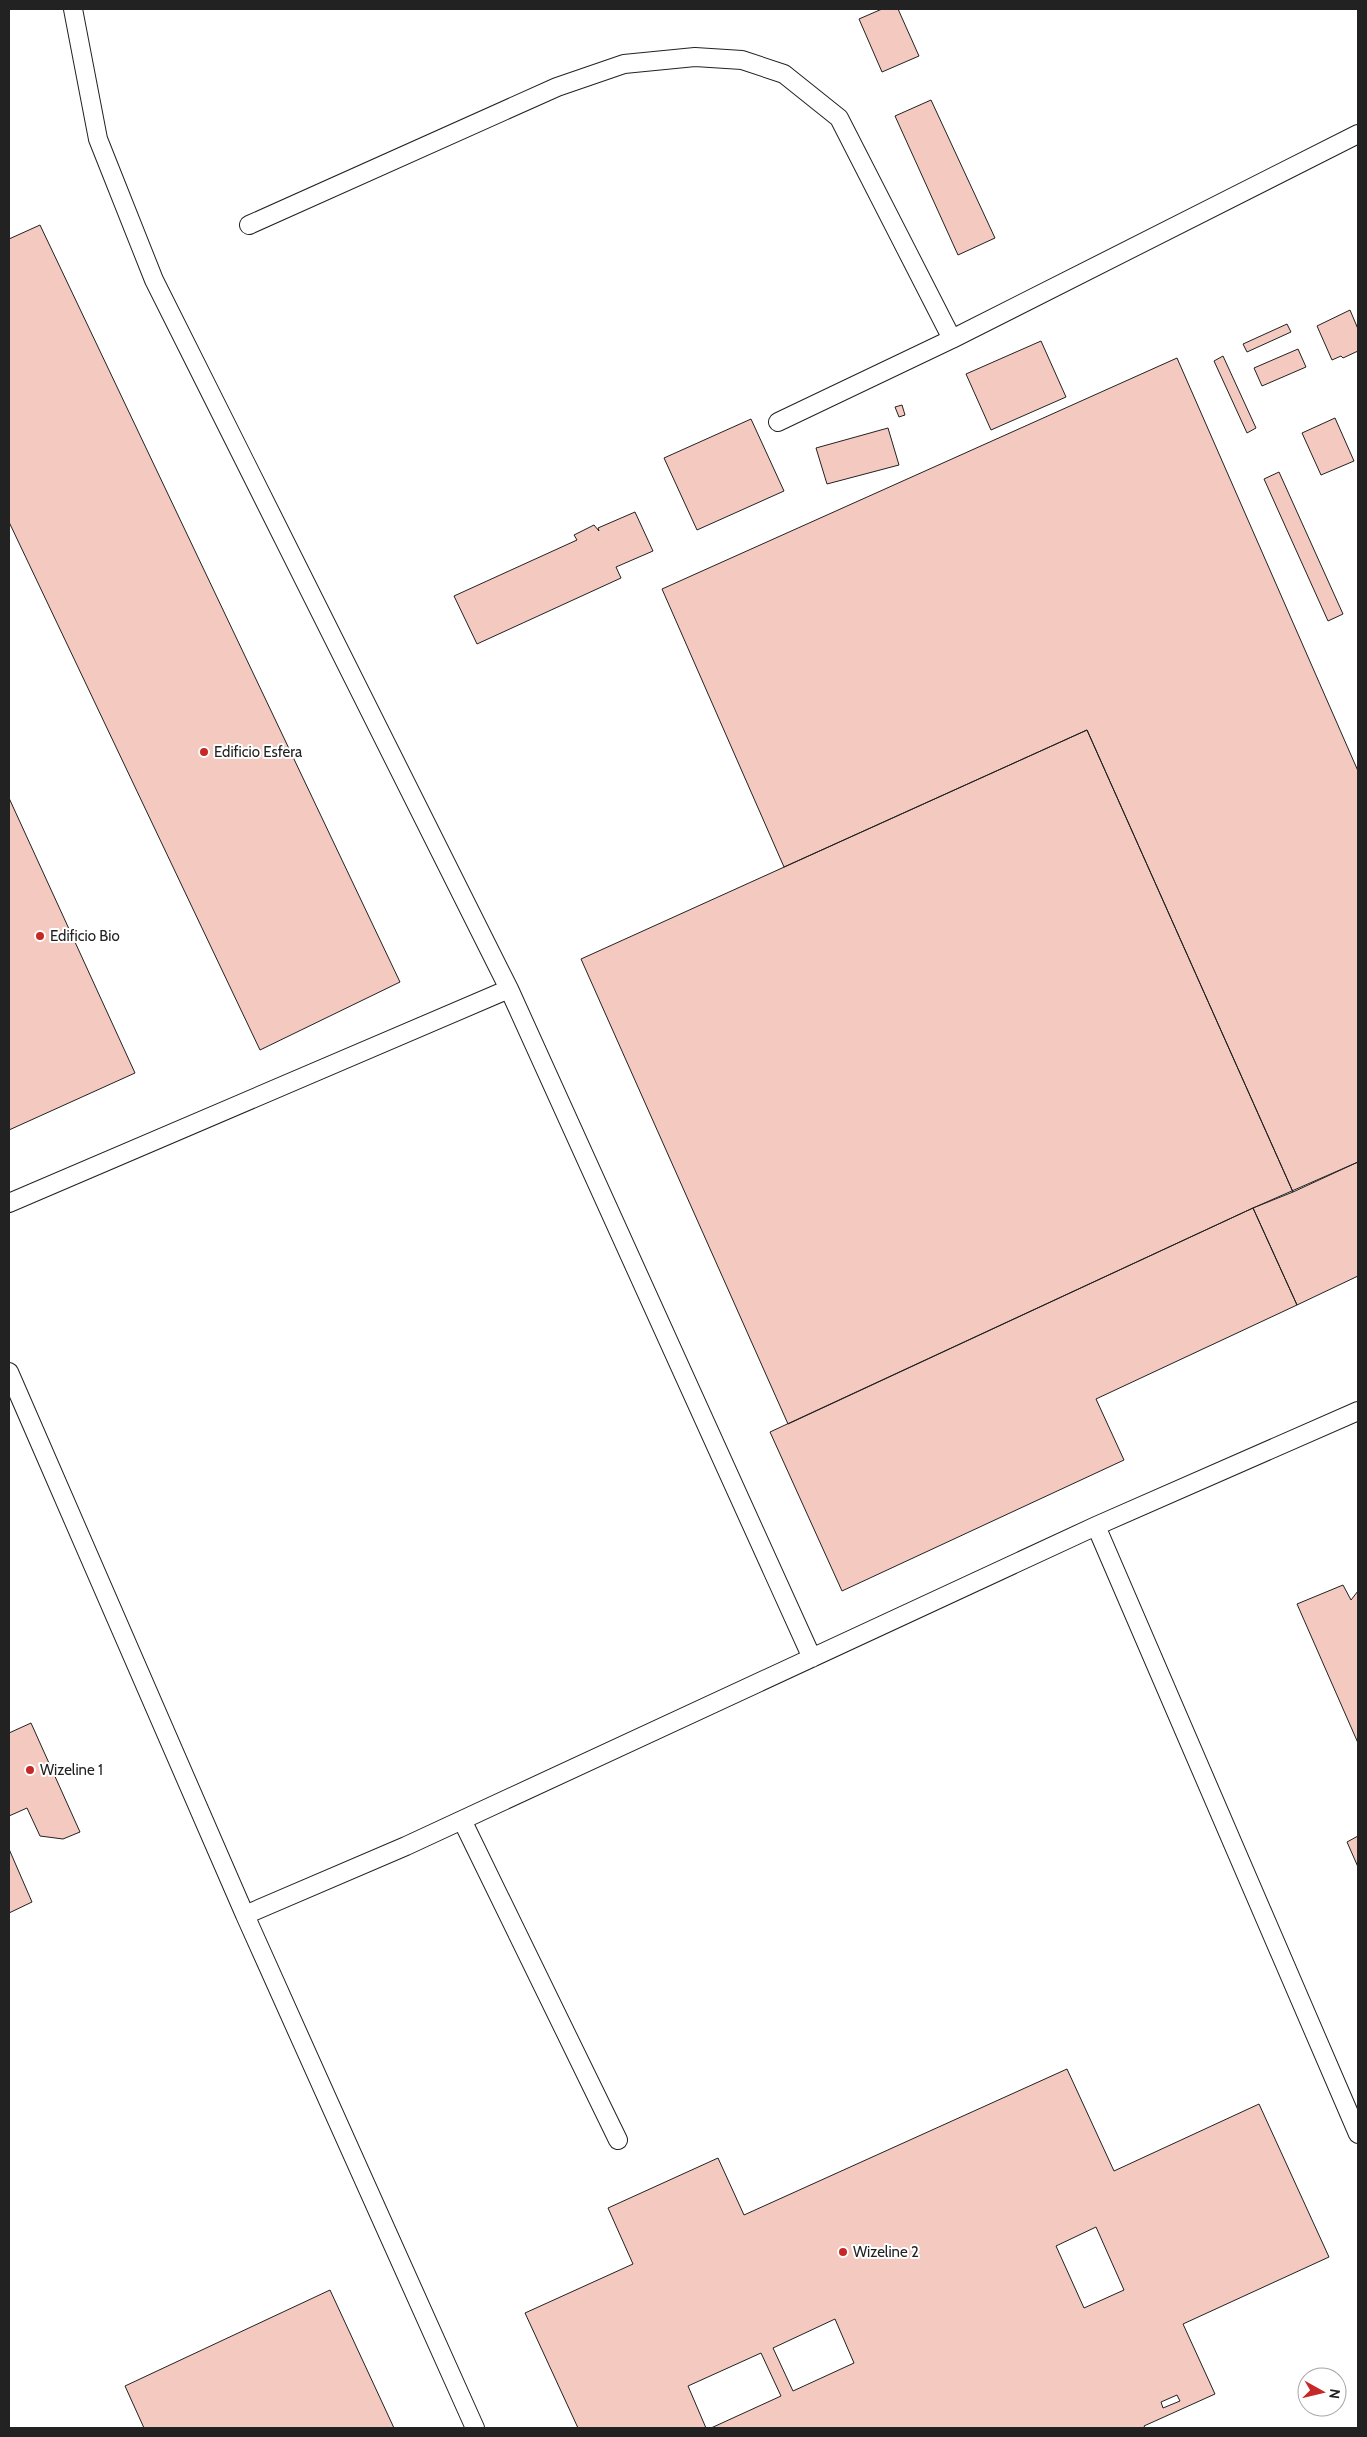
<svg xmlns="http://www.w3.org/2000/svg" width="1367" height="2437" viewBox="0 0 1367 2437" font-family="Cabin,sans-serif">
  <rect width="100%" height="100%" fill="#fff"/>
  <path fill="#f3c9c0" stroke="#222" fill-rule="evenodd" d="M882,9H898L919,56L882,72L859,19Z
    M931,100L995,238L958,255L895,116Z
    M40,225L400,982L260,1050L9,522V239Z
    M1350,310L1358,329V351L1343,358L1341,356L1332,360L1317,326Z
    M1287,324L1291,332L1247,352L1243,344Z
    M1041,341L1066,397L991,430L966,374Z
    M1298,349L1306,367L1262,386L1254,368Z
    M1223,356L1256,428L1247,433L1214,361Z
    M1177,358L1358,771V1162L1293,1192L1087,730L784,867L662,589Z
    M902,405L905,415L899,417L895,407Z
    M1335,418L1354,461L1321,475L1302,433Z
    M751,419L784,491L697,530L664,458Z
    M888,428L899,465L827,484L816,448Z
    M1279,472L1343,614L1328,621L1264,479Z
    M635,512L653,551L616,567L621,578L477,644L454,596L577,540L574,535L594,525L599,531L598,528Z
    M1087,730L1293,1192L1253,1208L788,1424L581,959Z
    M9,798L135,1073L9,1130Z
    M1358,1162V1276L1297,1305L1253,1208Z
    M1253,1208L1297,1305L1096,1399L1124,1460L842,1591L770,1432Z
    M1343,1585L1351,1600L1358,1591V1743L1297,1604Z
    M31,1723L80,1832L63,1839L40,1836L27,1808L9,1816V1733Z
    M1358,1836V1867L1347,1842Z
    M9,1849L32,1902L9,1913Z
    M1067,2069L1114,2171L1259,2104L1329,2257L1183,2324L1215,2394L1144,2426L1145,2428H711L781,2396L761,2353L688,2386L706,2428H578L525,2313L633,2264L608,2208L718,2158L744,2215ZM1096,2227L1124,2290L1084,2308L1056,2246ZM835,2319L854,2363L793,2391L773,2348ZM1177,2395L1180,2401L1163,2408L1161,2402Z
    M330,2290L394,2428H144L125,2386Z"/>
  <g fill="none" stroke-linecap="round" stroke-linejoin="round">
    <g stroke="#222" stroke-width="20">
      <path id="lane" d="M73,9L98,139L154,280L509,989L812,1658
        M249,225L557,87L624,64L695,57L742,60L784,74L839,118L952,339
        M778,422L952,339L1358,134
        M9,1203L509,989
        M9,1372L245,1915
        M1096,1526L1358,2134
        M462,1820L618,2140
        M475,2428L245,1915L406,1846L1096,1526L1358,1411"/>
    </g>
    <use href="#lane" stroke="#fff" stroke-width="18"/>
  </g>
  <g fill="#c62828" stroke="#fff" stroke-width="2">
    <circle cx="204" cy="752" r="5"/>
    <circle cx="40" cy="936" r="5"/>
    <circle cx="30" cy="1770" r="5"/>
    <circle cx="843" cy="2252" r="5"/>
  </g>
  <g text-anchor="middle" dominant-baseline="central" stroke-width="4" stroke-linejoin="round" paint-order="stroke">
    <g font-size="15" fill="#222" stroke="#fff" text-anchor="start">
      <text x="214" y="752">Edificio Esfera</text>
      <text x="50" y="936">Edificio Bio</text>
      <text x="40" y="1770">Wizeline 1</text>
      <text x="853" y="2252">Wizeline 2</text>
    </g>
  </g>
  <rect width="1367" height="2437" fill="none" stroke="#222222" stroke-width="20"/>
  <g transform="translate(1322 2392) rotate(98)"><circle r="24" fill="#ffffff" stroke="#a7a7a7"/>
  <path d="M0-4L9 19L0 12L-9 19Z" fill="#c62828"/>
  <text y="-8" font-size="14" font-weight="bold" text-anchor="middle" fill="#222222">N</text>
  </g>
</svg>
